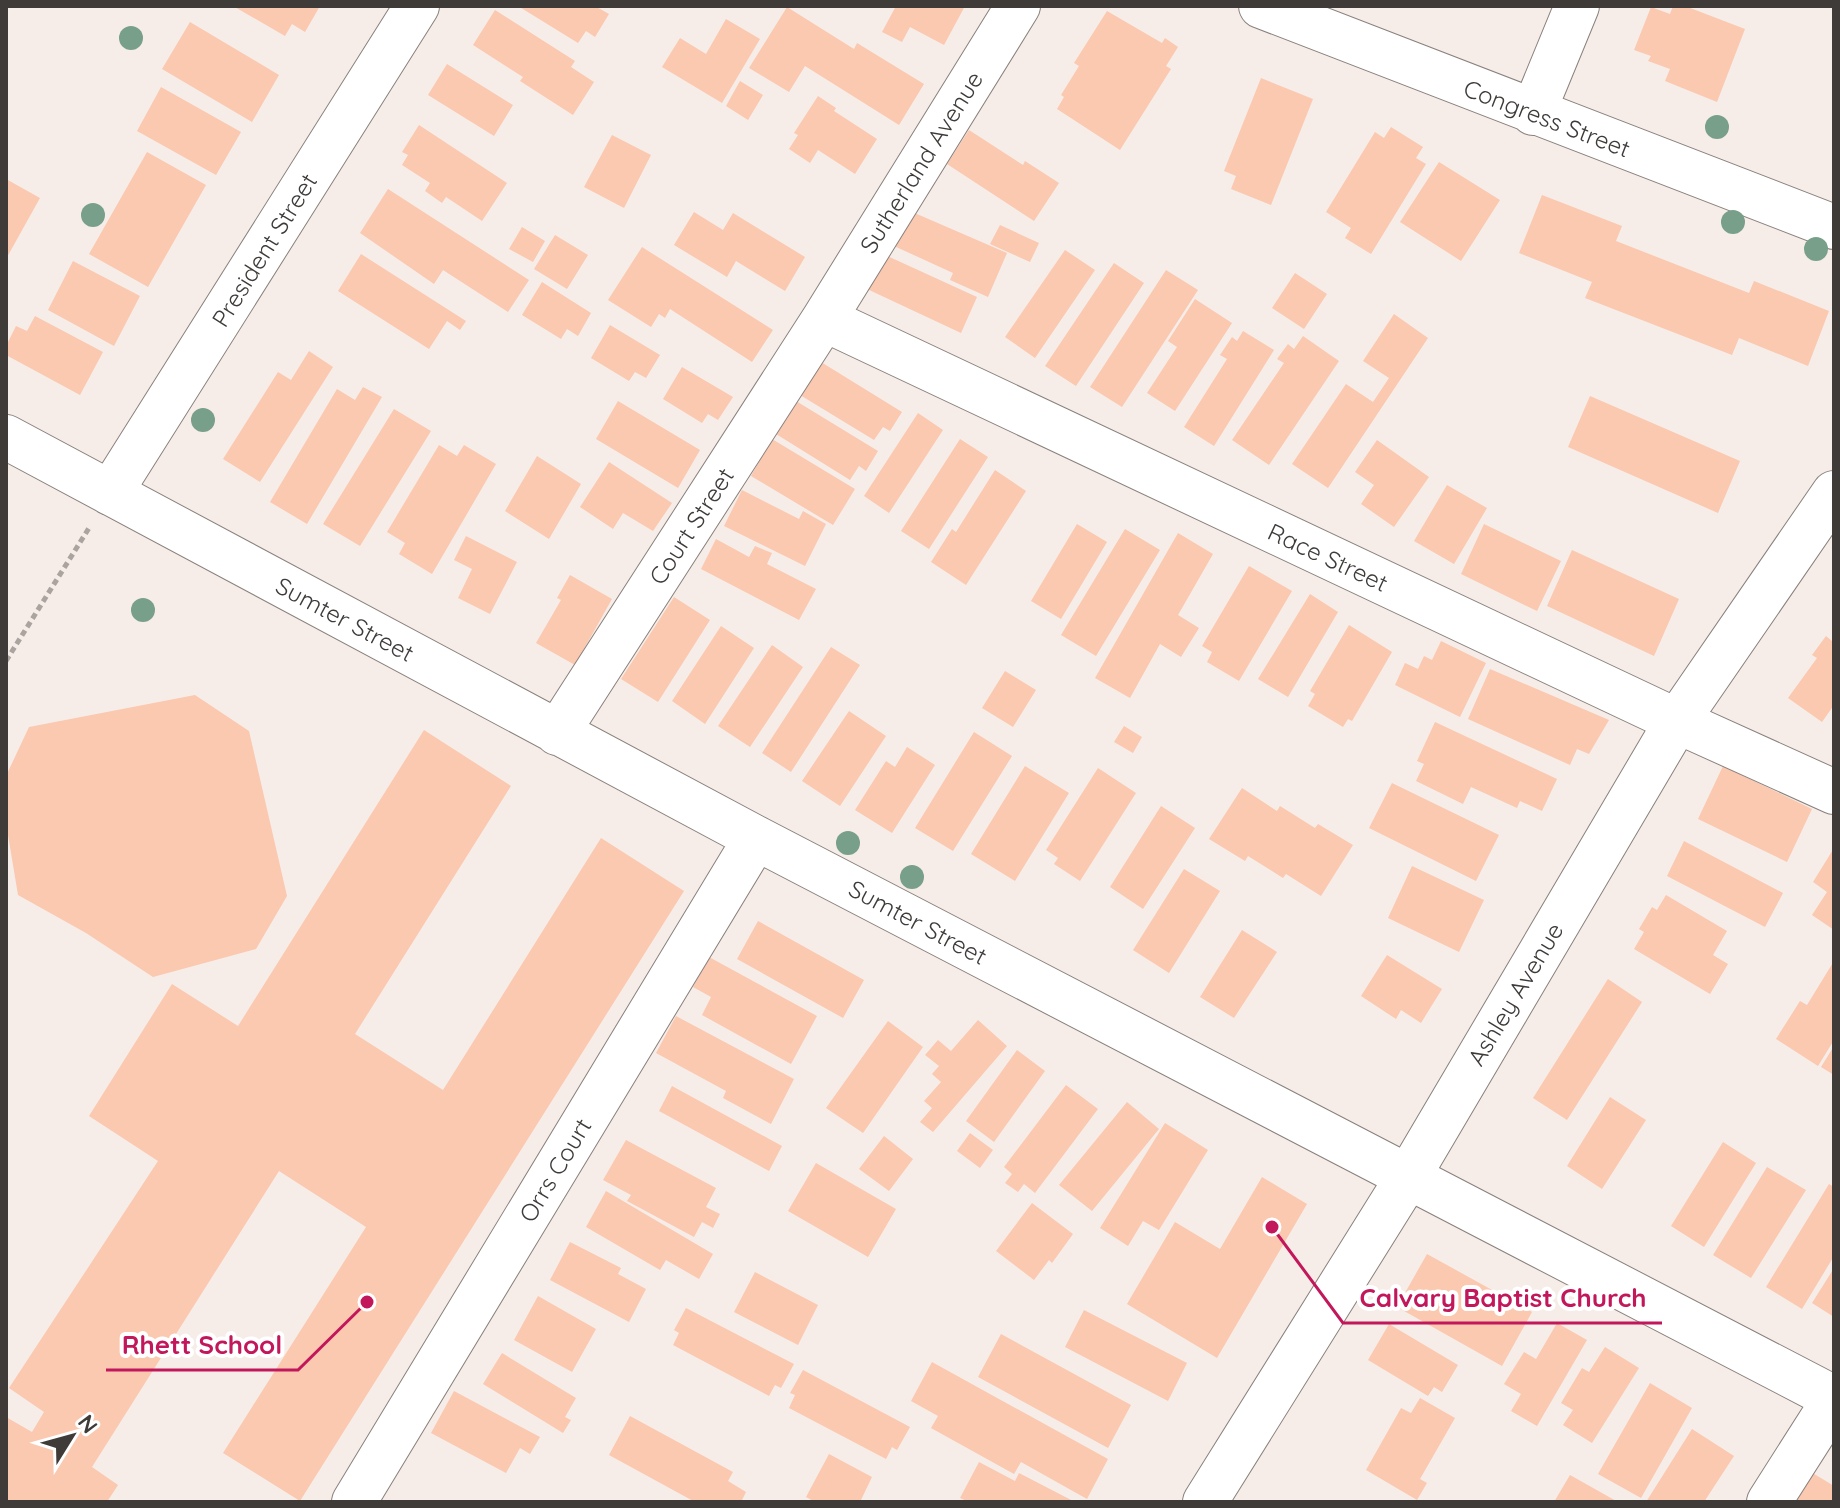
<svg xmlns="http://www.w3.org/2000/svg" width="1840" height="1508" viewBox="0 0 1840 1508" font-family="Quicksand,sans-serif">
  <rect width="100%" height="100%" fill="#f6ede8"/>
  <path fill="#fbc8b0" d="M233,6H320L305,32L292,24L285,36Z
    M518,6H595L609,14L595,37L586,31L578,43Z
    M896,6H965L944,45L910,27L902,42L882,32Z
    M1673,6H1685L1745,29L1717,102L1665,81L1670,69L1648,61L1651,56L1634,50L1651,7L1670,14Z
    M787,7L854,49L857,43L924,84L899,125L805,66L789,92L749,68Z
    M495,10L575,61L571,67L594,82L573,115L520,81L523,77L473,45Z
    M1107,11L1162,43L1165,38L1178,47L1166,66L1171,69L1120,150L1057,109L1064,97L1061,95L1079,66L1074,63Z
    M726,19L760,39L722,103L662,67L680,38L706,54Z
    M190,22L279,75L252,122L162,69Z
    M447,64L513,105L494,136L428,95Z
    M1261,78L1313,99L1271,205L1231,189L1236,176L1224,171Z
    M740,81L763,95L748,120L726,106Z
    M161,87L241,132L216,175L137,131Z
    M818,96L836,108L834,111L877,139L855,174L818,150L810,163L789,149L798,135L794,133Z
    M419,125L507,183L482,221L446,197L442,203L425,191L430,183L402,165L408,155L402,152Z
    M1391,127L1423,147L1416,158L1426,164L1371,254L1345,238L1351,228L1326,212L1375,132L1384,138Z
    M969,130L1023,165L1025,161L1059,183L1034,221L947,164Z
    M612,135L651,155L624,208L584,187Z
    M147,152L206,185L148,287L89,254Z
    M1439,162L1500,200L1461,261L1400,222Z
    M6,179L40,198L6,259Z
    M388,189L529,280L508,312L443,270L434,284L360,233Z
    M1542,195L1622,226L1616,241L1749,293L1754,281L1829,311L1808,366L1739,338L1732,355L1585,298L1592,282L1519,253Z
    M910,211L1007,253L988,297L950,280L953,273L894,246Z
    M694,212L723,230L733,213L805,257L785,291L736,261L727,277L674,245Z
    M1000,225L1039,243L1030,262L990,244Z
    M522,227L545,241L533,262L509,249Z
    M555,235L588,255L567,289L534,269Z
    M642,247L773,330L752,362L670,309L665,318L659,314L651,327L608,300Z
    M1065,250L1095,270L1035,358L1005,337Z
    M361,254L466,321L460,330L447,321L429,349L338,291Z
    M883,254L977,297L961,333L867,289Z
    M73,261L140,296L114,346L48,310Z
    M1114,263L1144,283L1076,386L1045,366Z
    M1166,270L1198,290L1122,407L1090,387Z
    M1295,273L1327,294L1304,329L1272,308Z
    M542,282L591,313L578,336L567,329L561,339L522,315Z
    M1195,299L1232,323L1175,411L1147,393L1177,347L1168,341Z
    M1394,314L1428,338L1328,488L1292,464L1346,384L1373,402L1389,378L1363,361Z
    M35,316L103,352L80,395L6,355V346L16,326L27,331Z
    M610,325L660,355L646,378L635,372L629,381L591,358Z
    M1243,331L1274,350L1214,446L1184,427L1227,359L1220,355L1232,337L1237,341Z
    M1303,336L1339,361L1269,465L1232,440L1284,363L1277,359L1288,344L1294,349Z
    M309,351L333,367L260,482L223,459L278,372L291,380Z
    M821,362L902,412L890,431L883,427L874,440L800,395Z
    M682,367L733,397L718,420L708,414L702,423L663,399Z
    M363,387L382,397L307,524L270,502L337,389L355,400Z
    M1590,396L1740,461L1718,513L1568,447Z
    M618,401L700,450L678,488L596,439Z
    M796,401L878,451L866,471L859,466L850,480L776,434Z
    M394,409L431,431L360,546L323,524Z
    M918,413L943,430L889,513L864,496Z
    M772,439L855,489L833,525L751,476Z
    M960,439L988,457L929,549L901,531Z
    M1377,440L1429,477L1394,527L1361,504L1374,485L1355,472Z
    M439,445L457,456L464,445L496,464L432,574L399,554L405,543L387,532Z
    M537,456L581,484L549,539L505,511Z
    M609,462L672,503L653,531L623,513L613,529L580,507Z
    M995,470L1026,491L966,585L931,562L952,529L956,532Z
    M1447,485L1487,508L1454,564L1414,541Z
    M742,490L799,519L803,511L826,524L805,566L724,526Z
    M1077,524L1107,542L1061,619L1031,601Z
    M1484,524L1561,561L1537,611L1461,574Z
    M1125,529L1160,550L1096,656L1061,635Z
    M1178,533L1213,554L1178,615L1199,628L1181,657L1160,644L1130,698L1095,678Z
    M466,536L517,562L490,614L458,598L472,569L454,560Z
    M716,539L749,557L755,546L772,553L767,564L816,589L799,620L701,569Z
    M1572,550L1679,599L1654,656L1547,606Z
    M1249,566L1292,591L1239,681L1207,662L1212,652L1202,646Z
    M570,575L612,599L575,665L536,643L561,600L557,598Z
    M1310,594L1338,612L1288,697L1258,679Z
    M674,597L710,620L658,702L621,679Z
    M1349,625L1392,652L1352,721L1348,719L1343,727L1308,706L1315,694L1310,691Z
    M721,626L754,648L705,724L672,701Z
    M1826,636L1832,641L1834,638V705L1822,722L1788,698L1817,658L1812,655Z
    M1441,641L1486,663L1460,717L1395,685L1405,663L1418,669L1424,656L1432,660Z
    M772,645L803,667L750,747L718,726Z
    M831,647L860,665L791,772L762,753Z
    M1490,669L1609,720L1589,754L1577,749L1570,765L1468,719Z
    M1005,671L1036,690L1013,727L982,708Z
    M195,695L249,731L287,896L256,949L153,977L86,933L18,895L6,823V776L29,727Z
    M849,711L886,736L840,806L802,781Z
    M1435,722L1557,779L1542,811L1520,801L1517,808L1471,787L1463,804L1416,781L1424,764L1417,761Z
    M1124,726L1142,737L1133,753L1114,742Z
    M424,730L511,786L355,1034L443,1090L601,838L684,891L300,1501L223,1453L366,1227L279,1171L92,1467L118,1485L107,1502H6V1417L32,1432L44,1412L9,1388L158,1161L89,1116L172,984L238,1026Z
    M974,732L1012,756L953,851L915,828Z
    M907,747L935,765L892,833L855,810L886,761L895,767Z
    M1025,766L1069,793L1015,881L971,854Z
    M1723,766L1812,809L1787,862L1698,819Z
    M1098,768L1136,793L1080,881L1054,864L1058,858L1046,850Z
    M1392,783L1499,835L1476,881L1369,828Z
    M1242,788L1277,811L1280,806L1315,828L1318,824L1353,845L1321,896L1286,874L1283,878L1248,856L1245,861L1209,839Z
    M1161,806L1195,828L1143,909L1110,887Z
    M1684,841L1783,893L1765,927L1667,876Z
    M1834,848V930L1812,915L1827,892L1813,882Z
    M1412,866L1484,900L1459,952L1388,918Z
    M1184,869L1220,891L1169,973L1133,950Z
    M1666,895L1727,931L1713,955L1728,964L1710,994L1634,949L1644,932L1639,929L1652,907L1657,910Z
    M758,921L864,980L843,1018L737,959Z
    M1242,930L1277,952L1234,1018L1200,997Z
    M1387,955L1442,989L1421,1023L1401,1010L1396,1019L1361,996Z
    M709,957L817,1016L791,1064L702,1015L711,997L693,987Z
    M1834,961V1040L1818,1066L1776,1039L1800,1001L1807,1005Z
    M1608,979L1642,1002L1567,1120L1533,1098Z
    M676,1016L794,1079L771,1124L723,1098L726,1091L656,1053Z
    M978,1020L1007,1046L933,1132L920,1122L932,1108L924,1101L941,1082L932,1074L939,1066L925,1055L938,1040L951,1051Z
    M888,1021L923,1047L863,1133L826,1108Z
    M1834,1046V1075L1821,1067Z
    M1017,1050L1045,1071L994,1142L966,1121Z
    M1066,1085L1098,1109L1035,1193L1024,1184L1018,1192L1005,1183L1012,1174L1004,1167Z
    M672,1086L782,1146L769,1171L659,1111Z
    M1610,1097L1646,1120L1602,1189L1567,1166Z
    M1127,1102L1159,1129L1092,1211L1059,1185Z
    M1165,1123L1208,1150L1159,1230L1143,1221L1128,1246L1100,1228Z
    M970,1133L993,1150L980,1168L957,1151Z
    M884,1136L913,1159L889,1191L859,1169Z
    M626,1140L716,1188L706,1207L720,1214L713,1228L702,1222L694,1237L627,1201L631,1195L603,1180Z
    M1723,1142L1756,1163L1704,1247L1671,1226Z
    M816,1163L896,1209L868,1257L788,1211Z
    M1767,1167L1806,1190L1751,1278L1713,1255Z
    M1262,1177L1307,1204L1217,1358L1127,1304L1175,1222L1220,1249Z
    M1829,1184L1834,1187V1256L1802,1309L1766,1287Z
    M606,1191L713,1254L699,1279L666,1260L660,1270L586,1227Z
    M1032,1203L1073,1234L1052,1263L1049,1260L1034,1280L996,1251Z
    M570,1242L621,1268L618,1274L646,1289L629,1322L550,1280Z
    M1427,1254L1532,1312L1502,1366L1397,1307Z
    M1834,1268V1317L1812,1303Z
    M755,1272L818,1305L798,1345L734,1312Z
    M538,1296L596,1329L572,1372L514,1340Z
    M686,1308L794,1364L781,1388L775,1385L769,1396L673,1345L679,1333L674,1330Z
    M1084,1310L1187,1363L1168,1401L1065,1347Z
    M1557,1323L1587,1340L1537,1426L1511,1411L1521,1394L1504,1384L1524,1352L1536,1359Z
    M1389,1324L1458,1365L1442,1392L1434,1387L1428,1396L1368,1360Z
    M1001,1334L1131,1405L1108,1448L978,1377Z
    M1605,1347L1639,1368L1592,1443L1563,1425L1573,1410L1561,1403L1582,1368L1589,1372Z
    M502,1353L576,1398L565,1417L571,1420L563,1433L483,1384Z
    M932,1362L1108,1459L1087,1499L1021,1462L1014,1474L931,1428L938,1416L911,1401Z
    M803,1370L910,1427L897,1450L892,1447L886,1459L789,1408L795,1395L790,1393Z
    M1650,1383L1692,1408L1641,1498L1598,1474Z
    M454,1391L540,1437L530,1454L520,1448L506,1473L431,1433Z
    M1420,1398L1455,1418L1420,1479L1427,1483L1417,1500L1366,1470L1401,1408L1411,1413Z
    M630,1416L733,1472L728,1481L746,1492L741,1502H695L609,1455Z
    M1692,1429L1734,1456L1704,1502H1646Z
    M829,1454L872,1477L860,1502H815L806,1497Z
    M979,1462L1015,1481L1019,1473L1075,1502H969L960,1498Z
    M1811,1472L1834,1486V1502H1793Z
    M1570,1475L1618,1502H1554Z"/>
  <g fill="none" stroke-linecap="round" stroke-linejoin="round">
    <g stroke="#89817d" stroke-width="46">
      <path id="minor" d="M1261,6L1834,227
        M1533,113L1577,6
        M824,319L1677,721L1834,792
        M6,437L756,838L1834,1398
        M110,493L417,6
        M557,733L824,319L1018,6
        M354,1502L756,838
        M1205,1502L1408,1177L1677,721L1834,493
        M1769,1502L1834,1400"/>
    </g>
    <path stroke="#aaa39f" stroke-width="5" stroke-dasharray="6 4" stroke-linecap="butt" d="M6,661L89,528"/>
    <use href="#minor" stroke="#fff" stroke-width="44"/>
  </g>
  <g fill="#789f8a">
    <circle cx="131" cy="38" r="12"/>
    <circle cx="1717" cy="127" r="12"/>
    <circle cx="93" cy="215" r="12"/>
    <circle cx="1733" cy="222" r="12"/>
    <circle cx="1816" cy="249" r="12"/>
    <circle cx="203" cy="420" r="12"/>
    <circle cx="143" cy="610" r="12"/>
    <circle cx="848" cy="843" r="12"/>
    <circle cx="912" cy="877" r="12"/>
  </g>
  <g text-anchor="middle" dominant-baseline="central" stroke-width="8" stroke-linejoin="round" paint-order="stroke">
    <g font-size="24" fill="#3e3b39" stroke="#fff">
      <text transform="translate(1547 118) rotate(21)">Congress Street</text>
      <text transform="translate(921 162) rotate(-58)">Sutherland Avenue</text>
      <text transform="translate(264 250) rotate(-58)">President Street</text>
      <text transform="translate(691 526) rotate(-57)">Court Street</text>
      <text transform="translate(1328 557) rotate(25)">Race Street</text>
      <text transform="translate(345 619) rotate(28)">Sumter Street</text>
      <text transform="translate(918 922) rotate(28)">Sumter Street</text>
      <text transform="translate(1515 994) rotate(-59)">Ashley Avenue</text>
      <text transform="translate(555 1170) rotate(-59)">Orrs Court</text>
    </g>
  </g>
  <path fill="none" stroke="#c2185b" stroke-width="3" d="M1272 1227L1343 1323H1662M367 1302L298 1370H106"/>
  <g fill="#c2185b" stroke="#fff" stroke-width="3">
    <circle cx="1272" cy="1227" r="8"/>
    <circle cx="367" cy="1302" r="8"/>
  </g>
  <g font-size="26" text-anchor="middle" font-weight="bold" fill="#c2185b" stroke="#fff" stroke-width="8" stroke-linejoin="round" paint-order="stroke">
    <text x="1503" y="1307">Calvary Baptist Church</text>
    <text x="202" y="1354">Rhett School</text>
  </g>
  <rect width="1840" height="1508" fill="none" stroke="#3e3b39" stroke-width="16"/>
  <g transform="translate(72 1436) rotate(53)" stroke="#ffffff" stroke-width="6" paint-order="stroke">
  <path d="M0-6L14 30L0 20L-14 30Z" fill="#3e3b39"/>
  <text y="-12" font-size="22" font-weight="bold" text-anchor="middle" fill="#3e3b39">N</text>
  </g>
</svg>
